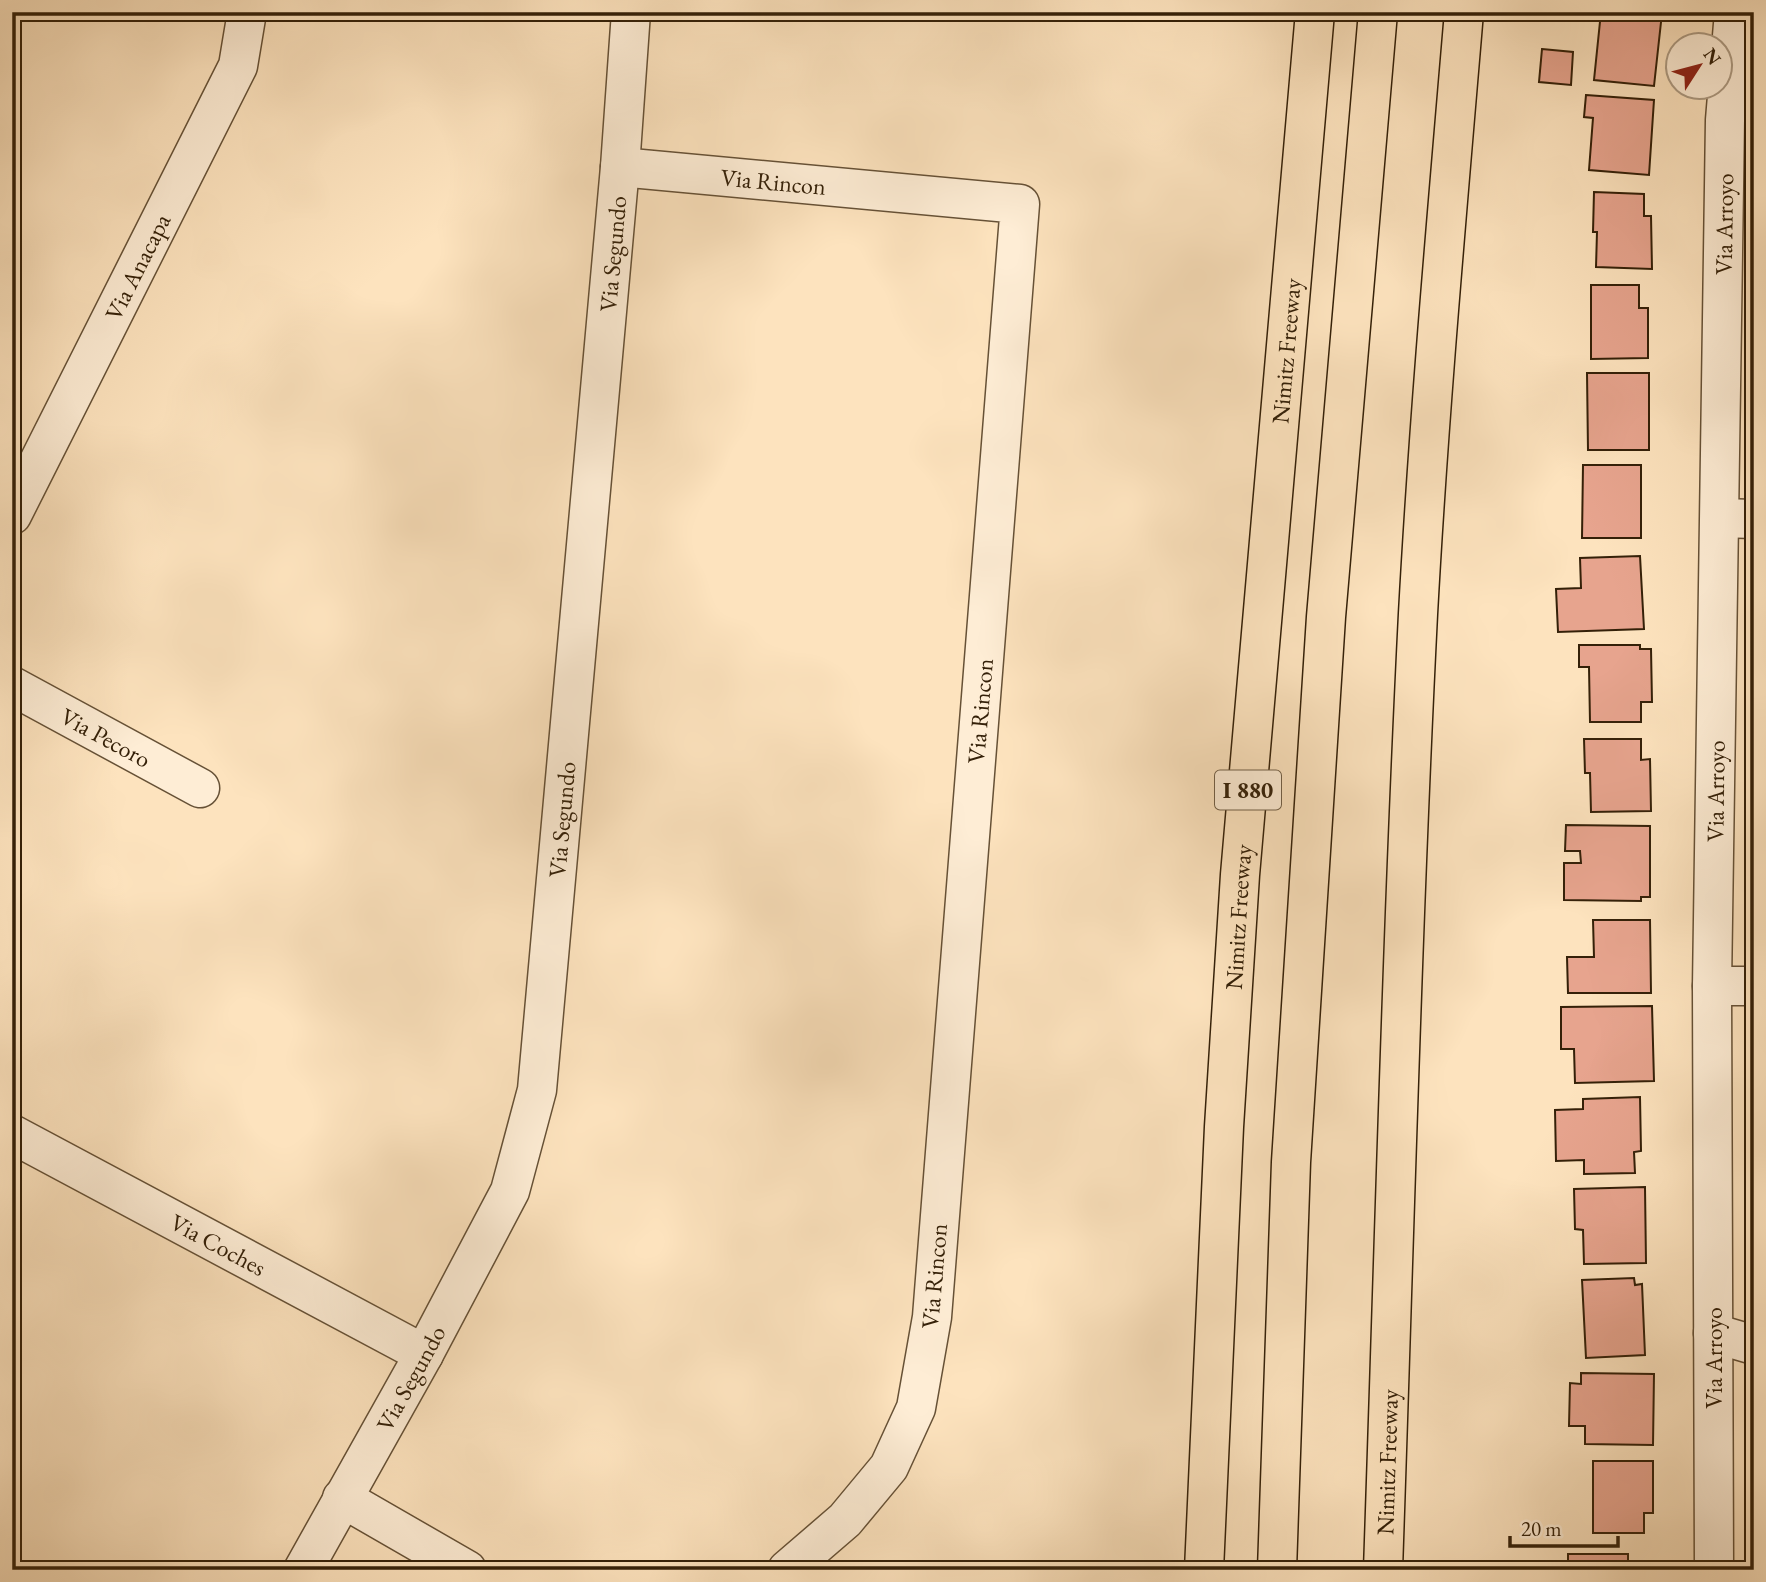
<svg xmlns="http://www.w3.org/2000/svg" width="1766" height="1582" viewBox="0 0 1766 1582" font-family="'EB Garamond',serif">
  <rect width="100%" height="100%" fill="#fde3be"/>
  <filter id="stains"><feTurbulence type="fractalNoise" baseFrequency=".00286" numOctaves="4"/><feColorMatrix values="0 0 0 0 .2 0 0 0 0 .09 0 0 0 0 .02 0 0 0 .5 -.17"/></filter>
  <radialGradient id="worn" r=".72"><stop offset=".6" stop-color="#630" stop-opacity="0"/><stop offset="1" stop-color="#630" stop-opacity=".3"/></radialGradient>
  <path fill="#e7a48e" stroke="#342008" stroke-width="2" d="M1601,12L1662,13L1654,86L1594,80Z
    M1542,49L1573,52L1571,85L1539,82Z
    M1586,95L1654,100L1649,175L1589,170L1593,118L1584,117Z
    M1594,192L1644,194V216H1651L1652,269L1596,267L1597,232H1593Z
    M1591,285H1639V308H1648V358L1591,359Z
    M1587,373H1649V450H1588Z
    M1583,465H1641V538H1582Z
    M1640,556L1644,629L1558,632L1556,589L1581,588L1580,558Z
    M1579,645H1640V649H1651L1652,702H1641V722H1590L1589,667H1579Z
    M1584,739H1641V760L1650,759L1651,811L1591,812L1590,773H1585Z
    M1566,825L1650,826V897H1641V901L1564,900V863H1581L1580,851H1565Z
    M1593,920H1650L1651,993H1568L1567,957H1594Z
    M1652,1006L1654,1081L1575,1083L1574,1049H1561V1007Z
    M1640,1097L1641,1151L1634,1152L1635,1173L1584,1174V1160L1556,1161L1555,1110L1583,1109V1099Z
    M1645,1187L1646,1263L1584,1264L1583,1230L1575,1229L1574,1189Z
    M1634,1278L1635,1285L1642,1284L1645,1355L1586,1358L1582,1280Z
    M1581,1373L1654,1374L1653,1445L1585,1444V1426H1569L1570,1383L1581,1384Z
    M1593,1461H1653V1513H1644V1533H1593Z
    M1568,1554H1628V1570H1568Z"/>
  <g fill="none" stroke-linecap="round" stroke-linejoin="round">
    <g stroke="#665136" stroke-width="41">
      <g id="minor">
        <path id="s1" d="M620,167L1020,204L932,1317L916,1408L889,1467L845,1520L787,1570"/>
        <path id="s2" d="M12,515L238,66L247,12"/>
        <path d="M1720,518L1754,519"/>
        <path id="s3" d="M12,686L200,788"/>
        <path d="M1712,986H1754"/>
        <path id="s4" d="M12,1134L424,1354"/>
        <path d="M1713,1333L1754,1345"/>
        <path d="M342,1498L467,1570"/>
        <path id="s5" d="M303,1570L424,1354L510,1191L537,1090L620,167L631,12"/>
        <path id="s6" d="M1714,1570L1712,986L1725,120L1734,12"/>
      </g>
    </g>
    <g stroke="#342008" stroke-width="41">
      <g id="highway">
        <path id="s7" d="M1204,1570L1224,1127L1240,875L1315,12"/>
        <path d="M1277,1570L1291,1162L1326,617L1378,12"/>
        <path id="s8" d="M1383,1570C1394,1251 1402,932 1418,614C1429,413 1447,213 1464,12"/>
      </g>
    </g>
    <use href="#minor" stroke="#feedd5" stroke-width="38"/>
    <use href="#highway" stroke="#fde3be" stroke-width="38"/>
  </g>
  <g text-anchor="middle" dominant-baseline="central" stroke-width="5" stroke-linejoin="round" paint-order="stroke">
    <rect fill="#feedd5" stroke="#715e46" stroke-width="2" x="1215" y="770.5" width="66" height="39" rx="5"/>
    <g font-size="23" font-weight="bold" fill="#342008">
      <text x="1248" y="790">I 880</text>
    </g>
    <g font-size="24" fill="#342008" stroke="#feedd5">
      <text stroke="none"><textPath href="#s1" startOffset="154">Via Rincon</textPath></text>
      <text stroke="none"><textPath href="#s6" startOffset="1346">Via Arroyo</textPath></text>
      <text stroke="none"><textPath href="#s5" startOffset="1376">Via Segundo</textPath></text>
      <text stroke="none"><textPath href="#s2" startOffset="278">Via Anacapa</textPath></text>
      <text stroke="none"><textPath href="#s7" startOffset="1222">Nimitz Freeway</textPath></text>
      <text transform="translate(980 711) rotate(-85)">Via Rincon</text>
      <text stroke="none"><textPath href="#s3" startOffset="107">Via Pecoro</textPath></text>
      <text stroke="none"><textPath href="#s6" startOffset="779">Via Arroyo</textPath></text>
      <text stroke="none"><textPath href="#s5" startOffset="808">Via Segundo</textPath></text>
      <text stroke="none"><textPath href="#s7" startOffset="654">Nimitz Freeway</textPath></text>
      <text stroke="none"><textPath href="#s4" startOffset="234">Via Coches</textPath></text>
      <text transform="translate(934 1276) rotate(-85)">Via Rincon</text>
      <text transform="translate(1713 1358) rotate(-90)">Via Arroyo</text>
      <text stroke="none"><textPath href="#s5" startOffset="220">Via Segundo</textPath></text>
      <text stroke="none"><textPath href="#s8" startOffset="108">Nimitz Freeway</textPath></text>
    </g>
  </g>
  <rect width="1766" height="1582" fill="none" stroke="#fde3be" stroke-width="42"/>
  <rect x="14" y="14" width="1738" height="1554" fill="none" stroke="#342008" stroke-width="3.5"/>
  <rect x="21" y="21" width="1724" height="1540" fill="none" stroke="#342008" stroke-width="2"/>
  <g transform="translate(1699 66) rotate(54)"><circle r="33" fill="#feedd5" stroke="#ad9b83" stroke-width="2"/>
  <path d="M0-5L12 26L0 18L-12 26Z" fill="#8f2418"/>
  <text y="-10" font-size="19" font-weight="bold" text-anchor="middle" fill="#342008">N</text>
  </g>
  <path d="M1510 1536v10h108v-10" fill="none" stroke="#342008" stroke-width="3.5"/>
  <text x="1521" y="1536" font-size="21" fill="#342008" stroke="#feedd5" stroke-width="5" paint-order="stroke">20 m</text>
  <rect width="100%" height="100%" filter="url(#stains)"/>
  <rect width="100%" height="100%" fill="url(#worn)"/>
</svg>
